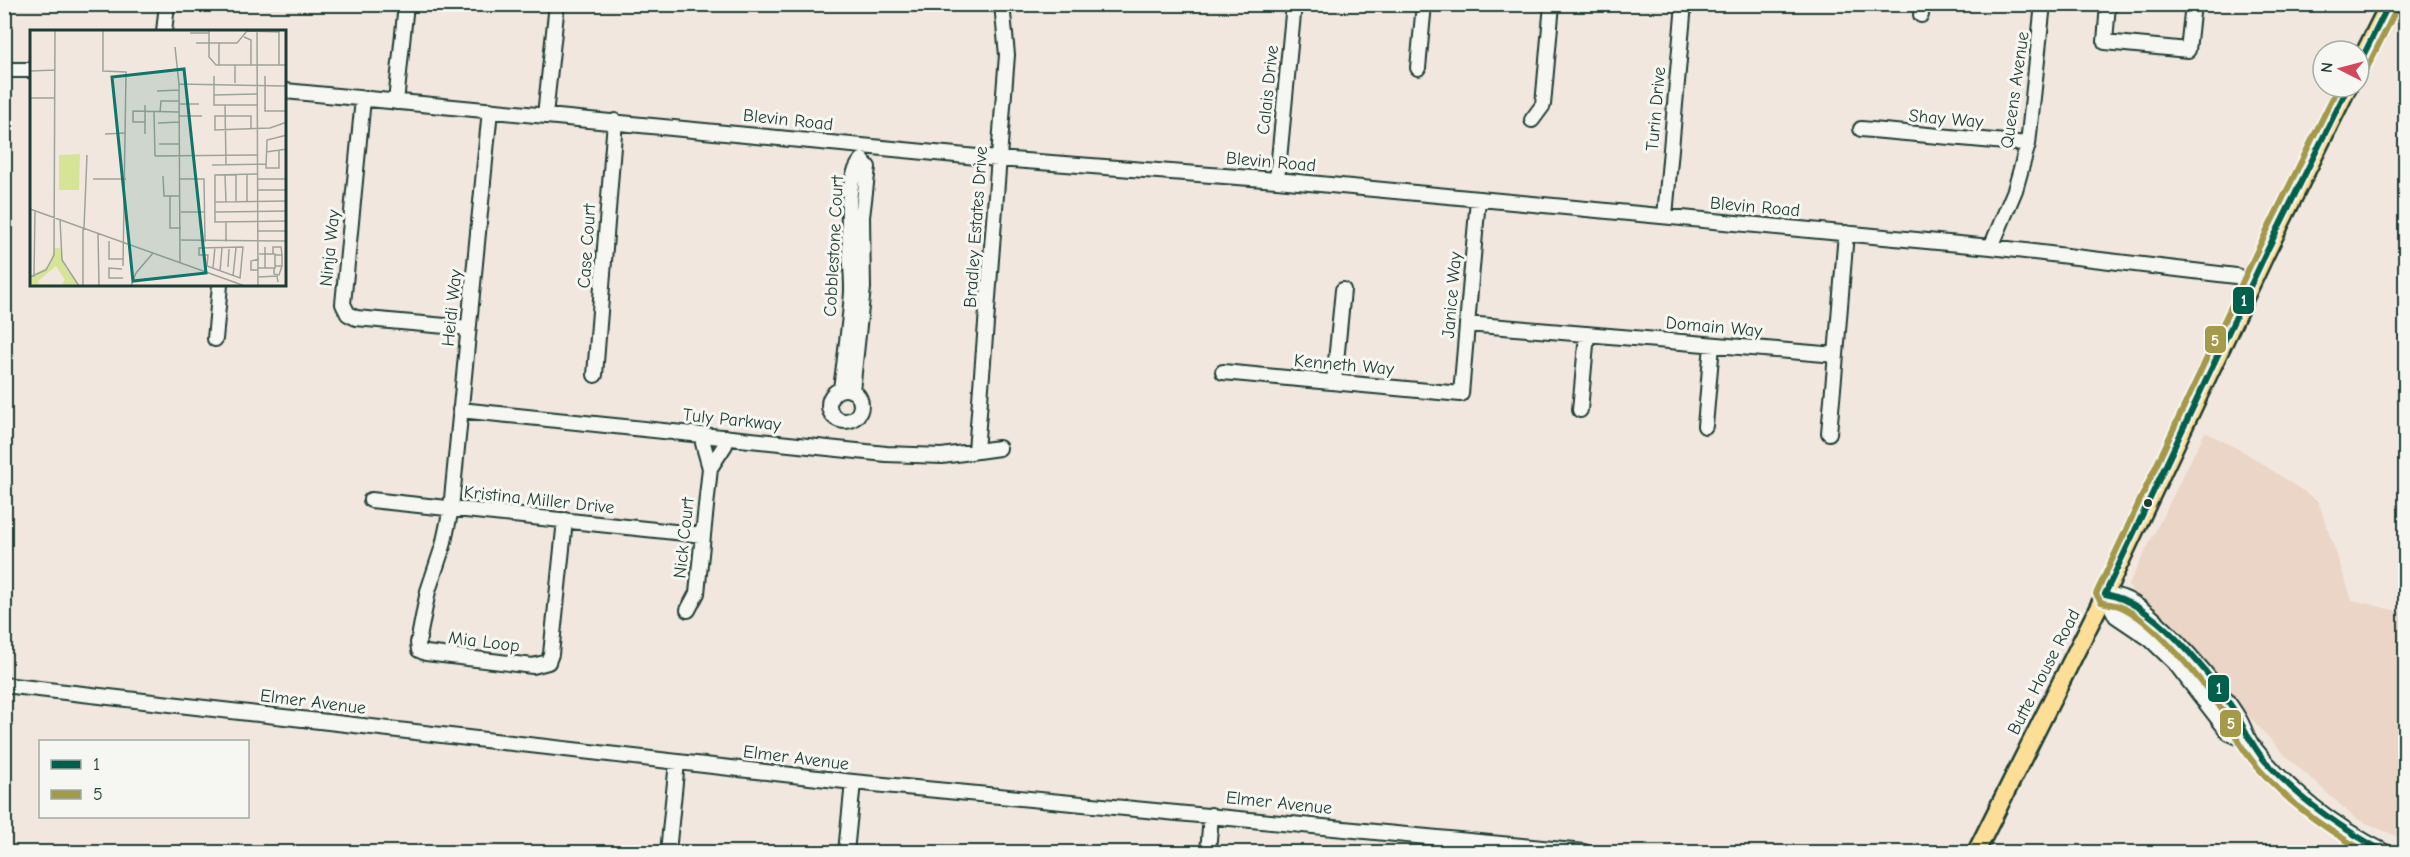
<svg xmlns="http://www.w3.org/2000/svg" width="2410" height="857" viewBox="0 0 2410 857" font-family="'Comic Neue',sans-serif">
  <rect width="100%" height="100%" fill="#f1e7de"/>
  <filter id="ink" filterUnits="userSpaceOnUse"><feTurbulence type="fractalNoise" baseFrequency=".0167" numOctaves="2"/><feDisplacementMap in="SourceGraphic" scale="12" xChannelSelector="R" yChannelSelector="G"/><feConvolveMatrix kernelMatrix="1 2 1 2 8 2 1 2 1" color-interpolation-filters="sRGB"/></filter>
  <g filter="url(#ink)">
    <path fill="#ead5c6" d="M2205,432L2246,453L2318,501L2352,600L2405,613V840L2355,818L2286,756L2128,586Z"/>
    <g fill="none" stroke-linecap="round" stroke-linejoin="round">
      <g stroke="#1f3d34" stroke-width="18">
        <path id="minor" d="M2108,4L2105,42L2188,50L2193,4
          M1921,15L1922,4
          M164,32L167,4
          M1418,68L1424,4
          M4,70H32
          M285,91L998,159L1277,180L1991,247L2236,276L2253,282
          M363,99L343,304L348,314L356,318L468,328
          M396,102L406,4
          M490,110L451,509L443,546L428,591L418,643L419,650L426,653L533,666L548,662L551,654L565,520
          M545,115L557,4
          M1532,120L1543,105L1552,4
          M1861,129L2028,144
          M1277,180L1294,4
          M1665,216L1684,4
          M1991,247L2015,190L2028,144L2043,4
          M1467,324L1836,355L1846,233
          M215,339L220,285
          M1223,372L1461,394L1478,199
          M595,375L615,121
          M1334,382L1343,290
          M841,389C845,357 850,324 852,292C853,258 839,185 862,160
          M829 405a16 16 0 1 1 32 0a16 16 0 1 1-32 0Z
          M852,391L863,288L862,217L868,167L862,160
          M460,410L886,454L942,456L999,448
          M1580,410L1587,334
          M1705,426L1712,345
          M1829,433L1836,355
          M976,451L1007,55L1002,4
          M710,468L725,445L726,437
          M371,500L703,535
          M2105,594C2111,595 2118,596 2123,598C2154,609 2222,689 2239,719C2244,727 2246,736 2251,744C2286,789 2334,827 2385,852
          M2105,594L2116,616L2150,639L2175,663L2229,733L2250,742
          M688,610L697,593L710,468L703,443L704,435
          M4,685L853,782L1584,852
          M668,852L677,762
          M846,852L853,782
          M1208,852L1211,815"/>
      </g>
      <g stroke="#1f3d34" stroke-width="21">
        <path id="major" d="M2359,64L2389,4
          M1976,852L2105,594L2265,255L2348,87"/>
      </g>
      <use href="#minor" stroke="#f6f6f2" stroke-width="14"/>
      <use href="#major" stroke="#fcde96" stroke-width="16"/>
      <g stroke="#f6f6f2" stroke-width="10">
        <path id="bus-1" d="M2359,64L2389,4
          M2348,87L2265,255L2105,594C2153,602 2205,668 2232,707C2244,726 2251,745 2265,761C2299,799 2340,828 2385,852"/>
      </g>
      <g stroke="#f6f6f2" stroke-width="10">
        <path id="bus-2" d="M2367,68L2397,8
          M2338,87L2257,251L2096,594L2101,602C2107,604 2113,604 2119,606C2154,620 2206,685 2227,717C2234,728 2237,740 2244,750C2274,792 2321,828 2367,852"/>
      </g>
      <use href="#bus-1" stroke="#00604c" stroke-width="6"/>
      <use href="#bus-2" stroke="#a5994a" stroke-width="6"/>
    </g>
  </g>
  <circle fill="#1f3d34" stroke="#f6f6f2" stroke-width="2" cx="2148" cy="503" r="5"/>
  <g text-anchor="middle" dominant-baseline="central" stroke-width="6" stroke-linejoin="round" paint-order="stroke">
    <g font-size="18" fill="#1f3d34" stroke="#f6f6f2">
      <text transform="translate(1268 90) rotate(-84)">Calais Drive</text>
      <text transform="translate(2015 90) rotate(-82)">Queens Avenue</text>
      <text transform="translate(1656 109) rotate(-85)">Turin Drive</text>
      <text transform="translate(1946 119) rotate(5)">Shay Way</text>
      <text transform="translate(788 120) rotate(6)">Blevin Road</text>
      <text transform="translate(1271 162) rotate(5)">Blevin Road</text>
      <text transform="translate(1755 207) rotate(5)">Blevin Road</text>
      <text transform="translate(976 227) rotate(-86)">Bradley Estates Drive</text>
      <text transform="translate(587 246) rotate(-86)">Case Court</text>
      <text transform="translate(834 246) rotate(-87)">Cobblestone Court</text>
      <text transform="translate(330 248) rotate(-84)">Ninja Way</text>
      <text transform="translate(1452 295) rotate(-85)">Janice Way</text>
      <text transform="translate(452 308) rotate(-84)">Heidi Way</text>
      <text transform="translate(1714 327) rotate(5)">Domain Way</text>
      <text transform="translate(1344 365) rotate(5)">Kenneth Way</text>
      <text transform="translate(732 420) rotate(6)">Tuly Parkway</text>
      <text transform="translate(539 500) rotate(6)">Kristina Miller Drive</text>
      <text transform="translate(684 538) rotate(-84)">Nick Court</text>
      <text transform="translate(484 642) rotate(7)">Mia Loop</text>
      <text transform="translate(2044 672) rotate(-63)">Butte House Road</text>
      <text transform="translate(313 702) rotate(7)">Elmer Avenue</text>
      <text transform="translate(796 758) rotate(7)">Elmer Avenue</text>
      <text transform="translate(1279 803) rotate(6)">Elmer Avenue</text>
    </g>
  </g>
  <g transform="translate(30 30)">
    <rect width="256" height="256" fill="#f1e7de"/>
    <path d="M50,124L49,160H29V125ZM24,218H30L35,237L49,256H0V247L20,235ZM26,236L35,250L31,255L9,254L8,251Z" fill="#d6e498" fill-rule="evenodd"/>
    <path fill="none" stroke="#9da39a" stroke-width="1.5" d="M73,0V41L96,42L93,236M179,0V27L186,35H257M227,0L228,256M217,1L249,2M160,3H179M214,7L221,10V35M166,13H207L217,1M189,13V35M145,17L149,54L150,232M205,35V53M249,35V0M0,41L25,40M127,42L148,39M184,46V75H228M235,46V81H257M149,54L257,56M127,61L149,60M184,65L228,64M0,68H25M149,74H169M195,75L196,135M124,82L125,126M130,82L131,71H149M149,86H172M115,92H103V81L149,82M128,93L149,92M221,98V86H185V100L240,98L257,92M75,104L96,103M115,104V75M129,114H149M249,121V138H236L237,110L257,105M236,122L257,119M125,126L228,125M182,135L236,134M217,144V171M228,144L185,145V192L257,191M195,145L196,172M206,145V172M133,146L134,166H150M63,149H96M150,149H174L175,212M228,149H257M228,160H257M140,166V198H151M185,172L257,171M0,179L215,256M151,182H174M185,182L257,181M30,189L32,230L49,256M196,192V212M54,198L57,125M228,201H257M68,203L69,256M151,210L257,211M79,211V229H93M213,217L210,248L177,236L178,225H169V218ZM235,217V238M243,224V217H251L252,225M245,225H252V236H245M198,237L199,219M183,238L185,217M228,238H245V224H229M244,238V244L249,245L252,236M92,239L79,238V248H93M228,240H221V231L229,229M190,241L192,218M203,246L206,218M0,247L16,240L24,225L25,0M4,247L5,180M228,247L247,246L248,252M53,256V197M101,256L106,243L123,223"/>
    <path fill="#0f766e" fill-opacity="0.15" stroke="#0f766e" stroke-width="3" d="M154,39L176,243L103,251L82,47Z"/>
    <rect width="256" height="256" fill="none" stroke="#1f3d34" stroke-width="3"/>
  </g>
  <g stroke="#f6f6f2" stroke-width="2">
    <rect x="2232" y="286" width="23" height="29" rx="6" fill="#00604c"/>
    <rect x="2204" y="325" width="23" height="29" rx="6" fill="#a5994a"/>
    <rect x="2207" y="674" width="23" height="29" rx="6" fill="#00604c"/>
    <rect x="2219" y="709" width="23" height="29" rx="6" fill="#a5994a"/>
  </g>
  <g font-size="16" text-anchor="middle" font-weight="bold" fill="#fff">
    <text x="2244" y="306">1</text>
    <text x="2215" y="346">5</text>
    <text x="2219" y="694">1</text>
    <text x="2231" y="729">5</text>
  </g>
  <rect width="2410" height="857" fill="none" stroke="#f6f6f2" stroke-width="24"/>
  <rect x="12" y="12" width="2386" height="833" fill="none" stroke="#1f3d34" stroke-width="2" filter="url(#ink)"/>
  <rect x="39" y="740" width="210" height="78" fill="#f6f6f2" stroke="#a0aca6" stroke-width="1.5"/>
  <rect x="51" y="760" width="30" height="9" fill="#00604c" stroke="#a0aca6" stroke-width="1.5"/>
  <text x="93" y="770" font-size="18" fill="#1f3d34">1</text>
  <rect x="51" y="790" width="30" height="9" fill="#a5994a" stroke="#a0aca6" stroke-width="1.5"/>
  <text x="93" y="800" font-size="18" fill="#1f3d34">5</text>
  <g transform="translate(2341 69) rotate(276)"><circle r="28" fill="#f6f6f2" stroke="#a0aca6" stroke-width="1.5"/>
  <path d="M0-4.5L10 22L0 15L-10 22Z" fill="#d1495b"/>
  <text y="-9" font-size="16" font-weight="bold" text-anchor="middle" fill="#1f3d34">N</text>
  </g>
</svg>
